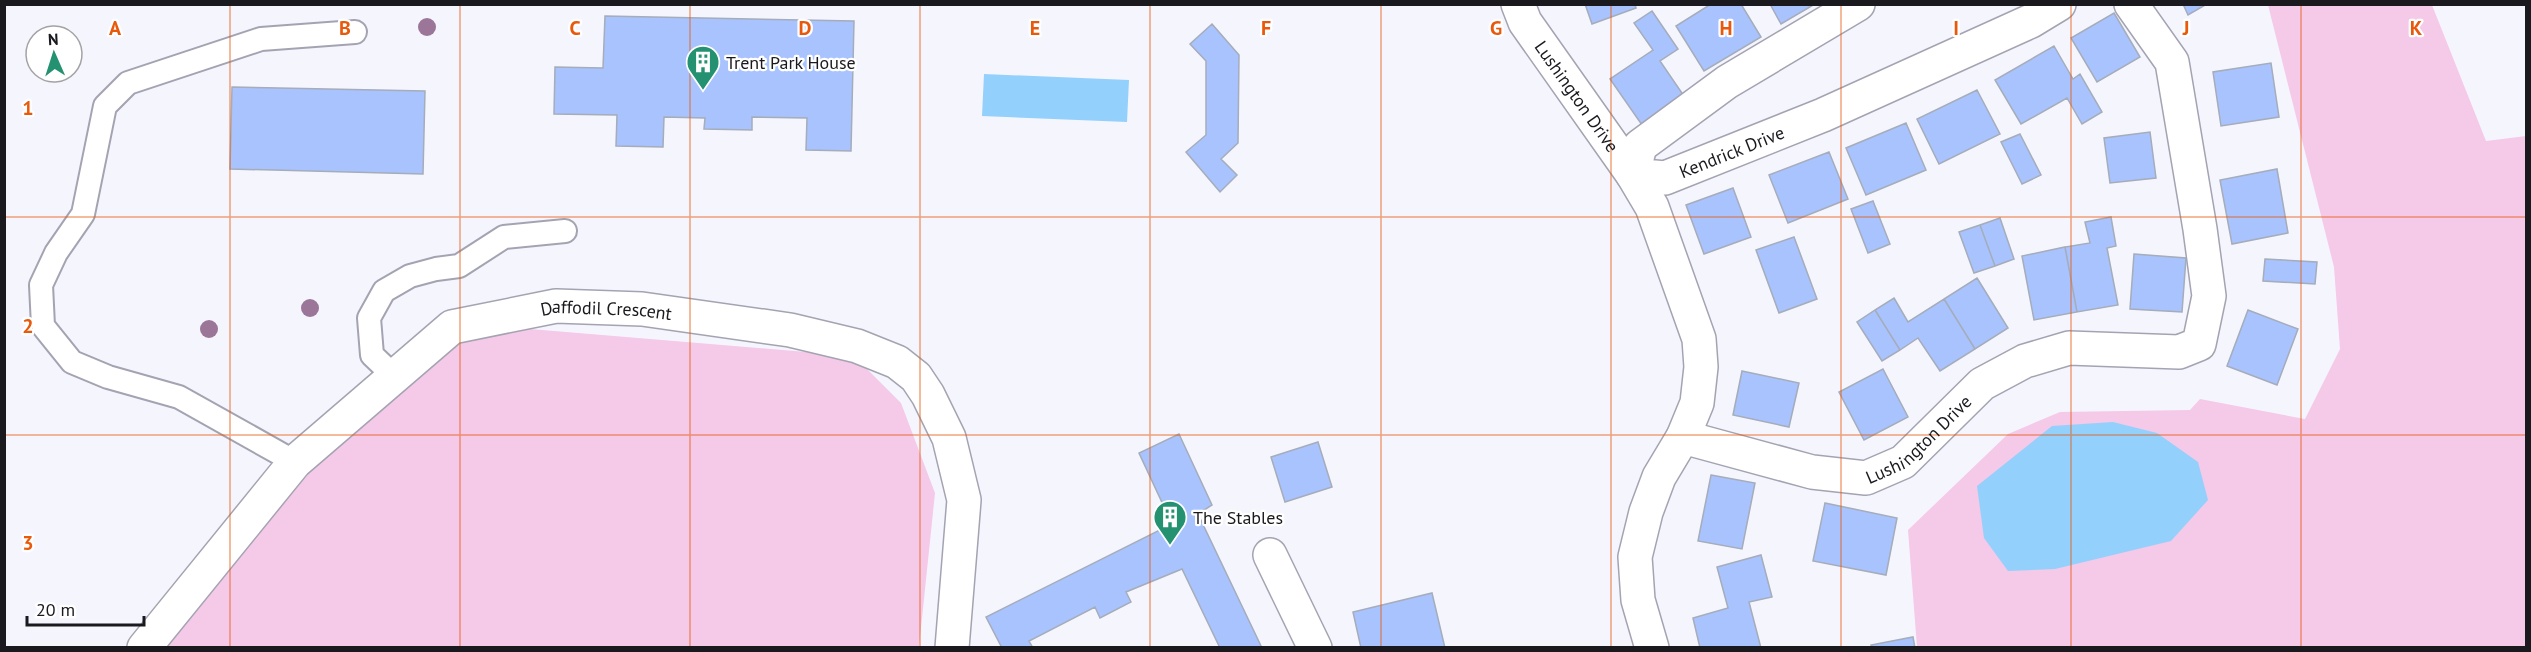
<svg xmlns="http://www.w3.org/2000/svg" width="2531" height="652" viewBox="0 0 2531 652" font-family="'PT Sans',sans-serif">
  <rect width="100%" height="100%" fill="#f5f5fe"/>
  <path fill="#f5c9e8" d="M2268,5H2432L2486,141L2526,136V647H1917L1908,530L2008,434L2060,412L2190,410L2200,399L2305,419L2340,349L2334,267Z
    M518,328L854,356L901,403L935,493L919,647L160,648L326,448L443,344Z"/>
  <path fill="#94d0fc" d="M984,74L1129,80L1127,122L982,116Z
    M2113,422L2157,433L2198,462L2208,500L2171,541L2055,569L2008,571L1984,538L1977,486L2052,426Z"/>
  <path fill="#a8c3fd" stroke="#a5acba" stroke-width="1.5" d="M1585,4H1635L1636,8L1592,24Z
    M1711,4H1741L1761,37L1704,71L1676,26Z
    M1770,4H1815L1781,24Z
    M2183,4H2207L2188,15Z
    M1652,11L1678,49L1660,61L1684,96L1642,125L1610,79L1653,50L1634,23Z
    M2114,13L2140,57L2097,82L2071,38Z
    M605,16L854,21L851,151L806,150L807,118L752,117V130L704,129L705,118L664,117L663,147L616,146L617,115L554,114L555,67L603,68Z
    M1212,24L1239,55L1238,143L1221,159L1237,175L1220,192L1186,152L1206,135V61L1190,44Z
    M2054,46L2073,79L2080,74L2102,112L2082,124L2067,98L2021,124L1995,80Z
    M2271,63L2279,117L2221,126L2213,72Z
    M232,87L425,91L423,174L230,169Z
    M1977,90L2000,134L1939,164L1917,119Z
    M1906,123L1926,170L1866,195L1846,148Z
    M2150,132L2156,178L2110,183L2104,138Z
    M2020,134L2041,175L2022,184L2001,142Z
    M1829,152L1848,199L1788,223L1769,175Z
    M2277,169L2288,233L2232,244L2220,180Z
    M1733,188L1751,237L1704,254L1686,205Z
    M1873,201L1890,244L1868,253L1851,209Z
    M2111,217L2116,246L2107,248L2118,305L2077,312L2065,247L2090,243L2085,222Z
    M2000,218L2014,259L1995,266L1980,225Z
    M1980,225L1995,266L1974,273L1959,232Z
    M1794,237L1817,299L1779,313L1756,250Z
    M2065,247L2077,312L2034,320L2022,256Z
    M2134,254L2186,258L2182,312L2130,309Z
    M2265,259L2317,262L2315,284L2263,281Z
    M1977,278L2008,328L1975,349L1944,299Z
    M1894,298L1908,322L1944,299L1975,349L1940,371L1918,338L1900,350L1875,310Z
    M1875,310L1900,350L1882,361L1857,322Z
    M2248,310L2298,329L2277,385L2227,366Z
    M1883,369L1908,417L1864,440L1839,392Z
    M1742,371L1799,383L1789,427L1733,415Z
    M1179,434L1212,505L1198,514L1262,648H1220L1182,569L1126,592L1131,602L1100,618L1095,607L1029,641L1033,648H1002L986,617L1172,524L1139,453Z
    M1318,442L1332,487L1285,502L1271,457Z
    M1711,475L1755,483L1742,549L1698,541Z
    M1825,503L1897,518L1886,575L1813,561Z
    M1761,555L1772,597L1749,602L1761,648H1700L1693,618L1728,608L1717,567Z
    M1432,593L1445,648H1361L1353,612Z
    M1913,637L1915,648H1872L1871,645Z"/>
  <g fill="none" stroke-linecap="round" stroke-linejoin="round">
    <g stroke="#a4a3b2" stroke-width="26">
      <path id="service" d="M394,376L372,355L369,318L384,291L410,276L436,269L459,266L504,237L565,231
        M295,462L179,397L108,377L72,362L43,326L41,285L56,253L83,214L105,106L128,83L261,39L355,32"/>
    </g>
    <g stroke="#a4a3b2" stroke-width="36">
      <g id="minor">
        <path id="s1" d="M1518,4L1525,22L1633,175L1652,207L1699,339L1701,367L1697,403L1683,437L1659,477L1646,512L1635,557L1638,600L1652,648"/>
        <path id="s2" d="M1858,4L1727,82L1640,146L1633,175L1665,178L1823,115L2031,21L2059,4"/>
        <path id="s3" d="M1683,437L1812,472L1866,478L1903,462L1982,384L2025,361L2069,348L2179,352L2199,344L2209,296L2200,229L2172,62L2131,4"/>
        <path d="M1270,555L1315,648"/>
        <path id="s4" d="M144,648L295,462L452,327L556,306L642,309L790,330L857,346L897,362L916,377L928,395L949,438L964,500L952,648"/>
      </g>
    </g>
    <use href="#service" stroke="#fff" stroke-width="22"/>
    <use href="#minor" stroke="#fff" stroke-width="33"/>
  </g>
  <g fill="#9b7698">
    <circle cx="427" cy="27" r="9"/>
    <circle cx="310" cy="308" r="9"/>
    <circle cx="209" cy="329" r="9"/>
  </g>
  <path fill="none" stroke="#e8590c" stroke-width="1.5" stroke-opacity="0.55" d="M230,4V648M460,4V648M690,4V648M920,4V648M1150,4V648M1381,4V648M1611,4V648M1841,4V648M2071,4V648M2301,4V648M4,217H2526M4,435H2526"/>
  <defs>
    <g id="building-pin" transform="scale(1.725)"><path d="M0 17L-7.5 6A9.5 9.5 0 1 1 7.5 6Z" fill="#249170" stroke="#fff"/><path d="M-4-6H4V6H1V3H-1V6H-4ZM-2.5-4.3h1.7v1.8h-1.7ZM.8-4.3h1.7v1.8H.8ZM-2.5-1h1.7V.8h-1.7ZM.8-1h1.7V.8H.8Z" fill="#fff"/></g>
  </defs>
  <g fill-rule="evenodd">
    <use href="#building-pin" x="703" y="62"/>
    <use href="#building-pin" x="1170" y="517"/>
  </g>
  <g text-anchor="middle" dominant-baseline="central" stroke-width="4.5" stroke-linejoin="round" paint-order="stroke">
    <g font-size="18" fill="#19191e" stroke="#fff" text-anchor="start">
      <text x="726" y="62">Trent Park House</text>
      <text x="1193" y="517">The Stables</text>
    </g>
    <g font-size="18" fill="#19191e" stroke="#fff">
      <text stroke="none"><textPath href="#s1" startOffset="110">Lushington Drive</textPath></text>
      <text stroke="none"><textPath href="#s2" startOffset="394">Kendrick Drive</textPath></text>
      <text stroke="none"><textPath href="#s4" startOffset="603">Daffodil Crescent</textPath></text>
      <text stroke="none"><textPath href="#s3" startOffset="254">Lushington Drive</textPath></text>
    </g>
  </g>
  <g font-size="20" text-anchor="middle" font-weight="bold" fill="#e8590c" stroke="#fff" stroke-width="4.5" stroke-linejoin="round" paint-order="stroke">
    <text x="115" y="35">A</text>
    <text x="345" y="35">B</text>
    <text x="575" y="35">C</text>
    <text x="805" y="35">D</text>
    <text x="1035" y="35">E</text>
    <text x="1266" y="35">F</text>
    <text x="1496" y="35">G</text>
    <text x="1726" y="35">H</text>
    <text x="1956" y="35">I</text>
    <text x="2186" y="35">J</text>
    <text x="2416" y="35">K</text>
    <text x="28" y="115">1</text>
    <text x="28" y="333">2</text>
    <text x="28" y="550">3</text>
  </g>
  <rect width="2531" height="652" fill="none" stroke="#19191e" stroke-width="12"/>
  <g transform="translate(54 54) rotate(357)"><circle r="28" fill="#ffffff" stroke="#a3a3a5" stroke-width="1.5"/>
  <path d="M0-4.5L10 22L0 15L-10 22Z" fill="#249170"/>
  <text y="-9" font-size="16" font-weight="bold" text-anchor="middle" fill="#19191e">N</text>
  </g>
  <path d="M27 616v9h117v-9" fill="none" stroke="#19191e" stroke-width="3"/>
  <text x="36" y="616" font-size="18" fill="#19191e" stroke="#ffffff" stroke-width="4.5" paint-order="stroke">20 m</text>
</svg>
